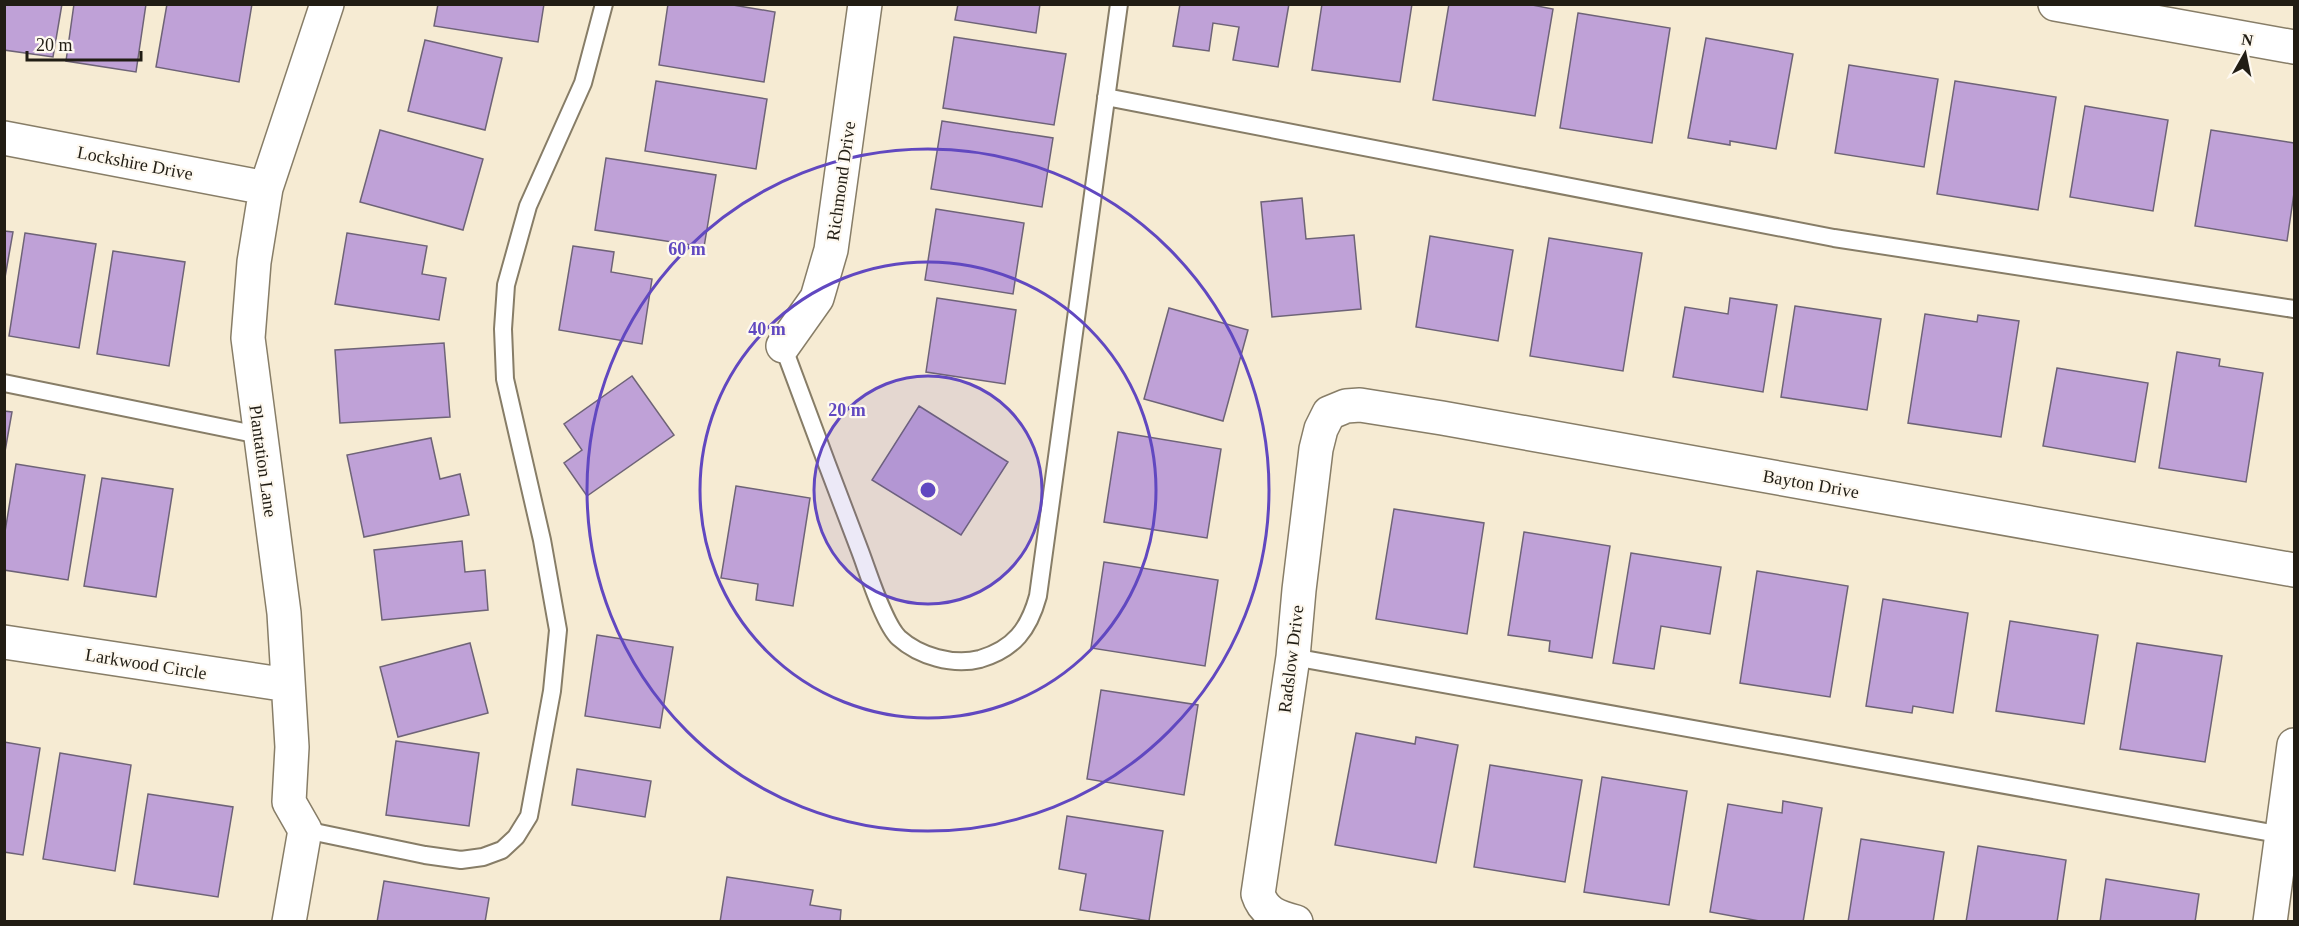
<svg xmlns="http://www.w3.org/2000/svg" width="2299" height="926" viewBox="0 0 2299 926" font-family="Georgia,serif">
  <rect width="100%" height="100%" fill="#f6ebd3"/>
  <path fill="#bfa1d7" stroke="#6e6377" stroke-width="1.5" d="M4,4H62L53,57L4,50Z
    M74,4H146L136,72L66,61Z
    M167,4H252L239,82L156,67Z
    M438,4H544L538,42L434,26Z
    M668,4H727L775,12L764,82L659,65Z
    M958,4H1040L1036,33L955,20Z
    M1180,4H1289L1278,67L1233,60L1239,27L1213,23L1209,51L1173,46Z
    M1322,4H1412L1400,82L1312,70Z
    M1449,4H1527L1553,9L1535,116L1433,100Z
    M1578,13L1670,28L1652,143L1560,128Z
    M954,37L1066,54L1054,125L943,108Z
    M1706,38L1793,54L1776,149L1730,141V145L1688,138Z
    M425,40L502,58L485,130L408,111Z
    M1849,65L1938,79L1924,167L1835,153Z
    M656,81L767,99L756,169L645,151Z
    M1955,81L2056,97L2038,210L1937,194Z
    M2085,106L2168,120L2153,211L2070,197Z
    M942,121L1053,138L1042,207L931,189Z
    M380,130L483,159L463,230L360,202Z
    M2211,130L2294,143V193L2287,241L2195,226Z
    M606,158L716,175L704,247L595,230Z
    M1302,198L1306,239L1354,235L1361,309L1272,317L1261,202Z
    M936,209L1024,223L1013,294L925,280Z
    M4,231L13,232L4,283Z
    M25,233L96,244L79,348L9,336Z
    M347,233L427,246L422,274L446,278L439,320L335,304Z
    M1430,236L1513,250L1498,341L1416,327Z
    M1549,238L1642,253L1623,371L1530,356Z
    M573,246L614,252L611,272L652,279L642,344L559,330Z
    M113,251L185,262L169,366L97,354Z
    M937,298L1016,310L1005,384L926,372Z
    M1730,298L1777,305L1763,392L1673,377L1685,307L1728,314Z
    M1795,306L1881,319L1867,410L1781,397Z
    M1169,308L1248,330L1223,421L1144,399Z
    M1925,314L1977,322L1978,315L2019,321L2001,437L1908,423Z
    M444,343L450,417L340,423L335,350Z
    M2177,352L2220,359L2219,366L2263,373L2246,482L2159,468Z
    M2057,368L2148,383L2135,462L2043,446Z
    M632,376L674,435L587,496L564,463L582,450L564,424Z
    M919,406L1008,462L961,535L872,480Z
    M4,411L12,412L4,457Z
    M1118,432L1221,449L1207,538L1104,522Z
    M431,438L440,479L460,474L469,515L364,537L347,455Z
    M16,464L85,475L68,580L4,570V538Z
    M102,478L173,489L156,597L84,586Z
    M736,486L810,498L793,606L756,600L758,584L721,578Z
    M1394,509L1484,523L1467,634L1376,619Z
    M1524,532L1610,546L1592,658L1549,651L1550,641L1508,635Z
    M462,541L465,572L485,570L488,610L382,620L374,550Z
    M1631,553L1721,567L1710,634L1661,626L1654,669L1613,663Z
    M1104,562L1218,580L1205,666L1091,648Z
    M1757,571L1848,586L1830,697L1740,683Z
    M1883,599L1968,613L1953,713L1913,706L1912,713L1866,706Z
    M2010,621L2098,635L2084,724L1996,711Z
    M597,635L673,647L660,728L585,716Z
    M470,643L488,713L398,737L380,667Z
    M2137,643L2222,656L2205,762L2120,749Z
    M1101,690L1198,705L1184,795L1087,779Z
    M1356,733L1415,744L1416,737L1458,745L1436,863L1335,845Z
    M396,741L479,753L469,826L386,815Z
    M4,742L40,748L23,855L4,852Z
    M60,753L131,765L115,871L43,859Z
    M1490,765L1582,780L1565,882L1474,867Z
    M577,769L651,781L645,817L572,805Z
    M1602,777L1687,791L1669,905L1584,892Z
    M148,794L233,807L218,897L134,884Z
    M1783,801L1822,808L1803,922H1765L1710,912L1728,804L1782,813Z
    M1067,816L1163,831L1149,921L1080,910L1086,874L1059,869Z
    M1861,839L1944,852L1933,922H1848Z
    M1978,846L2066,860L2057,922H1966Z
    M727,877L813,890L810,905L841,910L840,922H720Z
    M2106,879L2199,894L2195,922H2100Z
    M384,881L489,898L485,922H377Z"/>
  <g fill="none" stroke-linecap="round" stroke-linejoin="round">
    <g stroke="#877d67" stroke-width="20">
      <path id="service" d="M1106,97L1834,238L2294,309
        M783,346C808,414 834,483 860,551C868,572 884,624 899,638C919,656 953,666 980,659C1014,649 1029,629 1038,596L1119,4
        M4,383L259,435
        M1293,657L2283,835
        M305,830L425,855L461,860L483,857L502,850L516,837L529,816L552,691L558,630L542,540L505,379L503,329L506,285L528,206L583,83L604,4"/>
    </g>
    <g stroke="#877d67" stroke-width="36">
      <path id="minor" d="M2055,4L2294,47
        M4,138L266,188
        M783,346L817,298L831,250L865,4
        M4,642L288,685
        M289,922L305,830L289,802L292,747L284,613L248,338L254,262L266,188L327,4
        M1296,922C1278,917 1264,913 1258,894L1293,657L1299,590L1316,449L1321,429L1329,413L1346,406L1360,405L1442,418L2294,570
        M2270,922L2294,745"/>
    </g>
    <use href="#service" stroke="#fff" stroke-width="16"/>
    <use href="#minor" stroke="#fff" stroke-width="33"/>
  </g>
  <circle cx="928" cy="490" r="114" fill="#6148c0" fill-opacity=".12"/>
  <g fill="none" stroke="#6148c0" stroke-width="3">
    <circle cx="928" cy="490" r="114"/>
    <circle cx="928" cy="490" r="228"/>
    <circle cx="928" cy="490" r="341"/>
  </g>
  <g text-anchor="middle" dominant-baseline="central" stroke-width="4.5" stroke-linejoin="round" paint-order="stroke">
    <g font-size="18" fill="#211d14" stroke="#fef9f0">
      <text transform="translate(135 163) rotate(11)">Lockshire Drive</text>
      <text transform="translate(841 181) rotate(-82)">Richmond Drive</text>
      <text transform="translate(263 461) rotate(82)">Plantation Lane</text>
      <text transform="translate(1811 484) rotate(10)">Bayton Drive</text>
      <text transform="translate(1291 659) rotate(-83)">Radslow Drive</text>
      <text transform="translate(146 664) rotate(9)">Larkwood Circle</text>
    </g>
  </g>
  <circle cx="928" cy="490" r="9" fill="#6148c0" stroke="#fef9f0" stroke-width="3"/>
  <g font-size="18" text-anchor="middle" font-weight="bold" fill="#6148c0" stroke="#fef9f0" stroke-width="4.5" stroke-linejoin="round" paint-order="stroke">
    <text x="687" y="255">60 m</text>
    <text x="767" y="335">40 m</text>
    <text x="847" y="416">20 m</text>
  </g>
  <rect width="2299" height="926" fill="none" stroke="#211d14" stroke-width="12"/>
  <g transform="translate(2245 54) rotate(9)" stroke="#fef9f0" stroke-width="4.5" paint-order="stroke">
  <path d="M0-4.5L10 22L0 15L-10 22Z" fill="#211d14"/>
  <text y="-9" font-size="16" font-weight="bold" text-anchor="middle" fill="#211d14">N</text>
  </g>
  <path d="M27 51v9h114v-9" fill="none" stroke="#211d14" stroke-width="3"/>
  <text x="36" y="51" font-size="18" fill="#211d14" stroke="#fef9f0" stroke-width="4.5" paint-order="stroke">20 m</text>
</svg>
